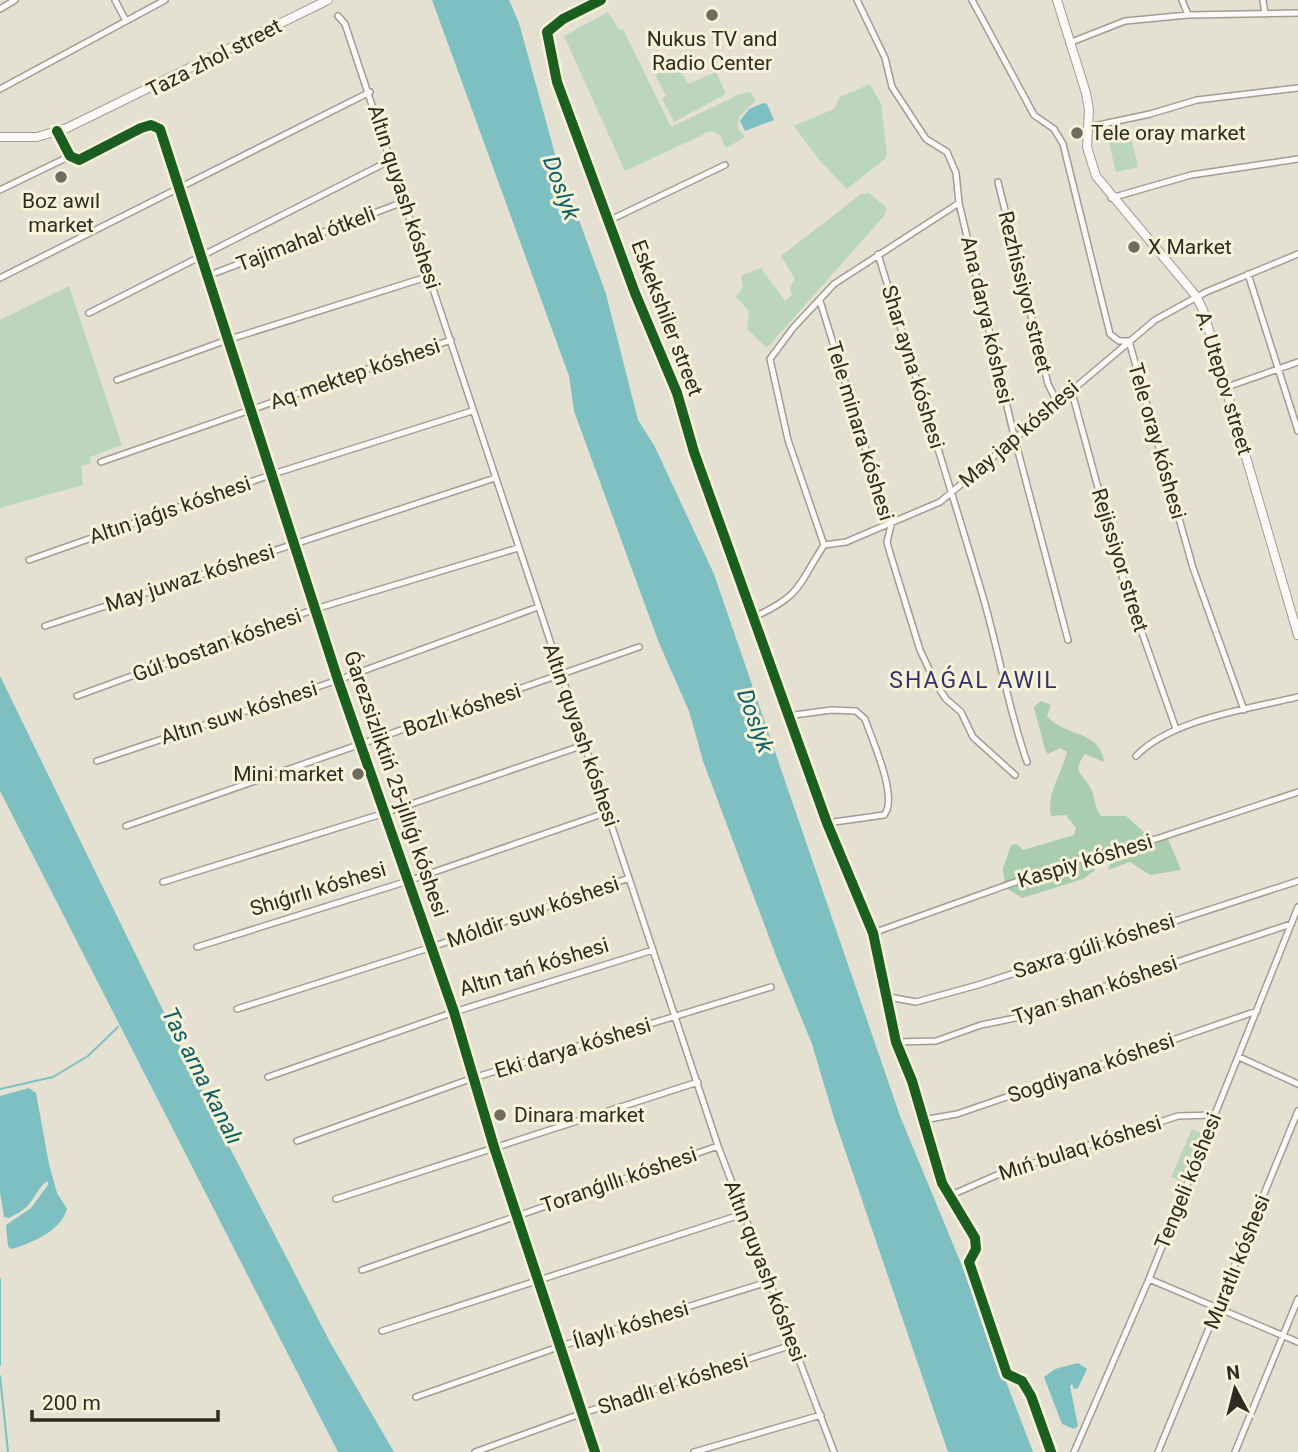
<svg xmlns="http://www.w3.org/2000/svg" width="1298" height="1452" viewBox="0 0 1298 1452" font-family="Roboto,sans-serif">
  <rect width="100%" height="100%" fill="#e4e1d3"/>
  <path fill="#bbd6bd" d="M608,12L620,30L623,29L671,127L740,94L750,92L756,100L739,117L738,129L745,137L726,148L720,135L711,131L625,171L564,36Z
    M677,64L688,84L716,72L726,94L674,122L662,99L666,96L655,75Z
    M870,84L881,104L887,153L885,159L847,189L820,161L794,126L834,109L840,97Z
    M1129,129L1138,167L1116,172L1107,135Z
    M869,193L887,208L884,216L767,348L747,329L749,311L736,297L743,287L741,276L761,268L785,301L792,295L790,287L795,279L781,256L861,194Z
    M69,286L122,445L90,457L91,463L81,466L83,485L0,508V320Z
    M1192,1129L1202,1133L1181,1181L1171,1177Z"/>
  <path fill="#aaccaf" d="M1041,701L1051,705L1047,716C1065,738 1100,729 1104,762L1085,754C1071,773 1083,773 1091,789C1096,798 1094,808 1101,816H1126L1147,835L1167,836L1181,870L1150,875L1130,862L1108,870L1113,856L1102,851L1095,860V870L1083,879L1022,898L1005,887L1003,868L1011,845L1017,844L1023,850L1074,835L1076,828L1066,815L1051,816C1046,794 1062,773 1067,752L1060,748L1048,754L1045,750L1034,707Z"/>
  <path fill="#7ec0c2" d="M432,0H509L519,23L555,154L606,294L638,420L655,447L714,574L900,1116L962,1266L1033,1452H948L834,1118L812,1044L778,961L703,761L689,711L659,643L574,411L569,376Z
    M763,103L767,104L774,120L745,131L740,121L749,109Z
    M0,676L231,1150L330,1342L394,1452H338L0,791Z
    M29,1088L36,1093L49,1164L57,1193L67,1209C60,1232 33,1242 12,1249L8,1247L6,1225L31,1208L48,1185V1181C39,1186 36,1196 29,1204C24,1211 16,1214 9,1218L4,1217L0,1192V1096Z
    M1078,1363L1087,1369L1078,1388L1074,1389L1072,1384L1070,1386L1078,1426L1074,1429L1062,1424L1044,1377L1055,1369Z"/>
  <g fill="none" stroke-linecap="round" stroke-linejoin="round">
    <path stroke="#7ec0c2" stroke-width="2" d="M0,1089L53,1077L88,1056L118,1027
      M0,1279V1365
      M0,1376L8,1452"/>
    <g stroke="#a09d93" stroke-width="8">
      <path id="street" d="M115,0L126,21
        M601,0L563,19L547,32L557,82L635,293L677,393L694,452L827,823L873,933L896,1042L912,1081L942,1183L975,1238L976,1249L969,1262L1007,1374L1022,1381L1031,1396L1051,1452
        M857,0L885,58L892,87L926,139L947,152L956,173L959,203L1015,440L1068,640
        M972,0L1034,115L1054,129L1063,144L1110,334L1119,341H1129L1193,568L1244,710
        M1182,0L1188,15
        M1263,0L1265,14
        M0,9L15,0
        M338,16L345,24L718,1146L834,1452
        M1069,43L1125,21L1188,15L1298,13
        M0,89L165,0
        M1089,127L1150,114L1197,100L1298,88
        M57,131L70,156L79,160L141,128L151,125L160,129L338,680L454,1012L494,1147L595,1452
        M998,182L1048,384L1056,400
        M0,190L70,156
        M1111,198L1191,175L1298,159
        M608,221L725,165
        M878,254C913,369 949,482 983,597C999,652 1008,708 1027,762
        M1248,274L1298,431
        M207,276L406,201
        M0,278L370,92
        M820,301L880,495L892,521L887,542L890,553L920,650L936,684L946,699L961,712L973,737L1015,775
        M89,313L389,161
        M117,380L227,340L430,276
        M1227,387L1298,362
        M1071,389L1123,579L1176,729
        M101,462L451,340
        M824,545L788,440L770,359L793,328L834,284L959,203
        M29,560L273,474L472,411
        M752,618C802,595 796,588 824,545L846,542L940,502L1155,320L1206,292L1298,254
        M45,626L495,478
        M77,696L315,609L518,548
        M787,716L831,710L856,711L865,719C872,740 899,798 884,815L827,823
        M1136,756C1172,719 1248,709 1298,697
        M97,761L338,680L538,607
        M126,826L639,647
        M163,882L385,813L584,745
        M873,933L1077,860L1156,839L1298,792
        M197,947L408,881L608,812
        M889,997L916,1002L978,985L1298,881
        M237,1009L432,947L629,878
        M896,1042L936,1041L981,1025L1025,1016L1075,996L1291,924
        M1239,1057L1298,1084
        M268,1077L454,1012L653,950
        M923,1120L957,1114L1257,1011
        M297,1141L473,1078L771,987
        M949,1196L997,1175L1178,1116L1214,1115
        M336,1199L698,1082
        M362,1270L718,1146
        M1149,1279L1298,1342
        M382,1331L743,1214
        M416,1397L561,1346L768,1282
        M475,1452L583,1413L792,1345
        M694,1452L821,1415
        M1074,1452L1149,1279L1298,907
        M1158,1452L1298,1111
        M1235,1452L1298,1299"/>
    </g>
    <g stroke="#a09d93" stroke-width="10">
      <path id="secondary" d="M1057,0L1086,93L1089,110L1087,147L1096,176L1196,296L1203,310L1298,635
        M0,137H37L67,128L328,0"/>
    </g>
    <use href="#street" stroke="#fbfaf8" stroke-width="5"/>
    <use href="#secondary" stroke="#fbfaf8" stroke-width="8"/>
    <g stroke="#f8f2d9" stroke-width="15">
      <path id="cycleway" d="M601,0L563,19L547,32L557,82L635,293L677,393L694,452L827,823L873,933L896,1042L912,1081L942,1183L975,1238L976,1249L969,1262L1007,1374L1022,1381L1031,1396L1051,1452
        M57,131L70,156L79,160L141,128L151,125L160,129L338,680L454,1012L494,1147L595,1452"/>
    </g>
    <use href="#cycleway" stroke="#1b5e20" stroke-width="10"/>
  </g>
  <g fill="#6e6b60" stroke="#f8f2d9" stroke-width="2.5">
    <circle cx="712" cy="15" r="7"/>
    <circle cx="1077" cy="133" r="7"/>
    <circle cx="61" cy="177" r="7"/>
    <circle cx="1134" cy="247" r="7"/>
    <circle cx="358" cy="774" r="7"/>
    <circle cx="500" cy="1115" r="7"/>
  </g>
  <g text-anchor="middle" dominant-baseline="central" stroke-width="6" stroke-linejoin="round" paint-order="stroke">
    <g font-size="21" fill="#2e2c22" stroke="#f8f2d9" text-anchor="start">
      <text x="712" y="39" text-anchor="middle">Nukus TV and<tspan x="712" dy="24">Radio Center</tspan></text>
      <text x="1091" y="133">Tele oray market</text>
      <text x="61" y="201" text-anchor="middle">Boz awıl<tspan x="61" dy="24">market</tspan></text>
      <text x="1148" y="247">X Market</text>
      <text x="344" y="774" text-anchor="end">Mini market</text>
      <text x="514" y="1115">Dinara market</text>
    </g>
    <g font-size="21" fill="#2e2c22" stroke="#f8f2d9">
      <text transform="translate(214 58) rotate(-27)">Taza zhol street</text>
      <text transform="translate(404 197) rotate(72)">Altın quyash kóshesi</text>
      <text transform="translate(306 239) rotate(-21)">Tajimahal ótkeli</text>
      <text transform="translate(1025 292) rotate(76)">Rezhissiyor street</text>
      <text transform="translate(667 318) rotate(69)">Eskekshiler street</text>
      <text transform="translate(987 320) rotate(77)">Ana darya kóshesi</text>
      <text transform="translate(913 367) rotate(73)">Shar ayna kóshesi</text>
      <text transform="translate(355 374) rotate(-19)">Aq mektep kóshesi</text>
      <text transform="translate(1224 383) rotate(73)">A. Utepov street</text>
      <text transform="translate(860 431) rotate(73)">Tele minara kóshesi</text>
      <text transform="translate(1019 434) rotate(-41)">May jap kóshesi</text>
      <text transform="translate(1157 441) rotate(74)">Tele oray kóshesi</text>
      <text transform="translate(170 510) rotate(-19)">Altın jaǵıs kóshesi</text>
      <text transform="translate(1120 560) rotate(73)">Rejissiyor street</text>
      <text transform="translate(190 578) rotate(-18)">May juwaz kóshesi</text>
      <text transform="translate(217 645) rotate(-20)">Gúl bostan kóshesi</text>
      <text transform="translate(462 710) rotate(-19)">Bozlı kóshesi</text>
      <text transform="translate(239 713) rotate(-18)">Altın suw kóshesi</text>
      <text transform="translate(581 735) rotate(71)">Altın quyash kóshesi</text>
      <text transform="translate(396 784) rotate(71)">Ǵarezsizliktiń 25-jıllıǵı kóshesi</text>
      <text transform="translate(1085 861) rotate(-17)">Kaspiy kóshesi</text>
      <text transform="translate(318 889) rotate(-17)">Shıǵırlı kóshesi</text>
      <text transform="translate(533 912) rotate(-19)">Móldir suw kóshesi</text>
      <text transform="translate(1094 946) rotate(-18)">Saxra gúli kóshesi</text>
      <text transform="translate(534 967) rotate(-17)">Altın tań kóshesi</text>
      <text transform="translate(1095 990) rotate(-19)">Tyan shan kóshesi</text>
      <text transform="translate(573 1048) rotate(-17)">Eki darya kóshesi</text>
      <text transform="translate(1091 1068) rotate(-19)">Sogdiyana kóshesi</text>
      <text transform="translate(1080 1148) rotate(-18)">Mıń bulaq kóshesi</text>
      <text transform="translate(619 1180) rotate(-19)">Toranǵıllı kóshesi</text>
      <text transform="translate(1188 1181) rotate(-68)">Tengeli kóshesi</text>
      <text transform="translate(1237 1262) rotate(-68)">Muratlı kóshesi</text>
      <text transform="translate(765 1271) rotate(69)">Altın quyash kóshesi</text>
      <text transform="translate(631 1325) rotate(-17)">Ílaylı kóshesi</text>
      <text transform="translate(673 1384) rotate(-18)">Shadlı el kóshesi</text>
    </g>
    <g font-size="23" font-style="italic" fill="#0d6067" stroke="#f8f2d9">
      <text transform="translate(561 188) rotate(70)">Doslyk</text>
      <text transform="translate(755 721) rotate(70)">Doslyk</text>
      <text transform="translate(202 1076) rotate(63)">Tas arna kanalı</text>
    </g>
    <g font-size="23" letter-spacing="2" fill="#31336e" stroke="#f8f2d9">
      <text x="974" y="680">SHAǴAL AWIL</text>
    </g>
  </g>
  <g transform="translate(1235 1389) rotate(353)" stroke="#f8f2d9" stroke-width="5" paint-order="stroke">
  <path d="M0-5L12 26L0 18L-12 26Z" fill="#2e2c22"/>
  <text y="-10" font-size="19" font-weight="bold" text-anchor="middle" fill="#2e2c22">N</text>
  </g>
  <path d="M32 1410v10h186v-10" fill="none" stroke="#2e2c22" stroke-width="3.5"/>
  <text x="42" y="1410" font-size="21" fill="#2e2c22" stroke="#f8f2d9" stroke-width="5" paint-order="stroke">200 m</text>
</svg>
